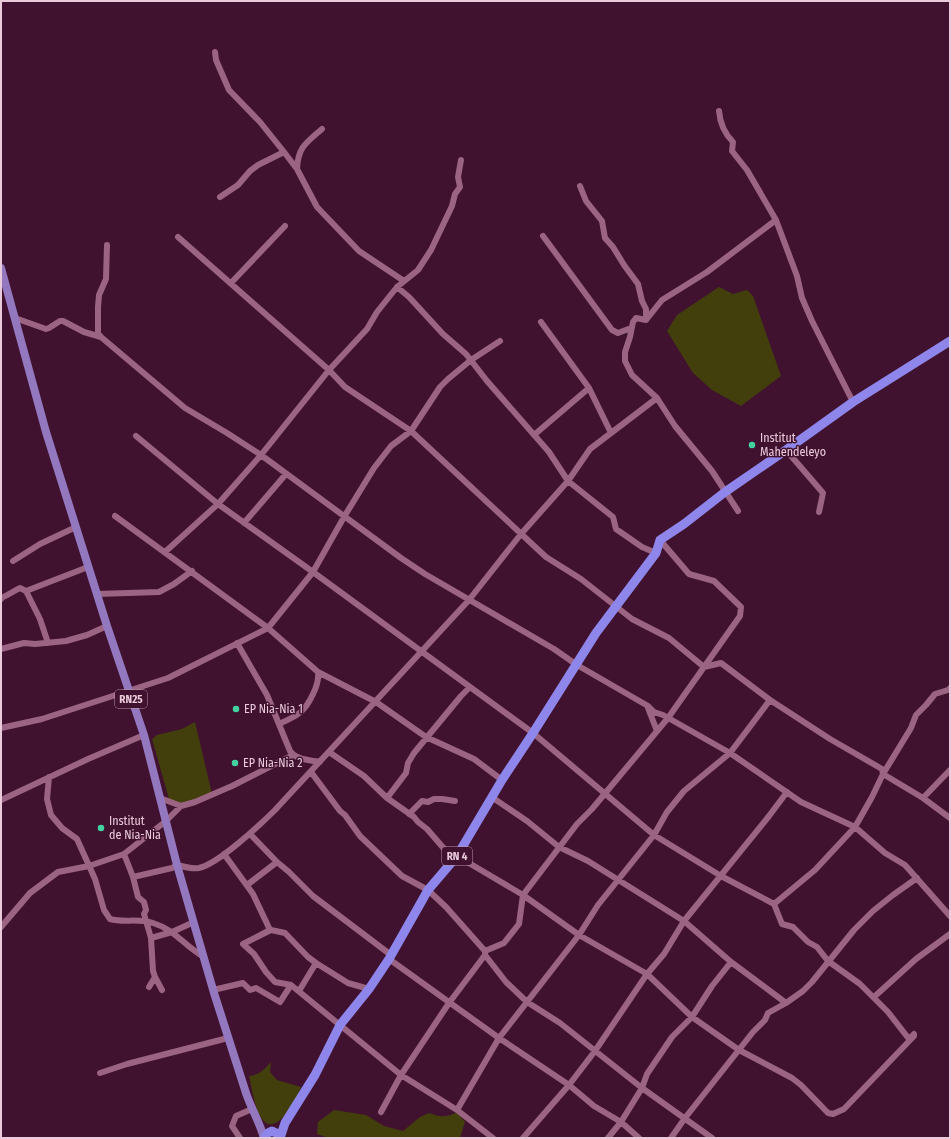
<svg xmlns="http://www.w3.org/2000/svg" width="951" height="1139" viewBox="0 0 951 1139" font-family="'Fira Sans Condensed',sans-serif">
  <rect width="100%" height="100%" fill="#41122f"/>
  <path fill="#423f0c" d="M719,287L733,294L747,290L753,296L781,376L741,406L712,390L693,373L667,331L677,315Z
    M195,722L212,794L181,804L169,799L152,739L157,735L182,729Z
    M271,1062L270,1072L277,1080L301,1087C298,1097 277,1137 263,1120C255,1111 252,1088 249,1076C259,1075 264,1070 271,1062Z
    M334,1110L366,1115L384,1126L403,1131L420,1117L429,1113C440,1117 446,1118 457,1112L465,1122L460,1138H329L317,1134L318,1122Z"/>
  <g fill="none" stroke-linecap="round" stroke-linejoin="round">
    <path stroke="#9b6482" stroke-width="6" d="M215,52L216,60L229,90L260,122L284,152L297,169L317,207L359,251L404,281
      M719,111C720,123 724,133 733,142L732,151L747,170L776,220L797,276L802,298L812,321L853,402
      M297,169C298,147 306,143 322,129
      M580,186L586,201L602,221L605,238L613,247L624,265L638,284L642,301L646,309V320
      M220,197L238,185L250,171L258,165L284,152
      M543,236L612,330L618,333L631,328
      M178,237L329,370L345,387L411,431L546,557L581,579L632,619L669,638L704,667L721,663L770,700L830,739L882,769L883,774L923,798L950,818
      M107,245L106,279L99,295L98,307V333L101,337L185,408L227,433L261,455L401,558L425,574L554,649L577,665L648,706L654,712L663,715L730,753L801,802L855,827L885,853L905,865L950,916
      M231,283L285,226
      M397,287L409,297L443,334L466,354L487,381L549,452L568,481L613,517L616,529L642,547L656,553
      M15,318L46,329L49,328L60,321H63L84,332L101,337
      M541,322L589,388L611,433
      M534,435L589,388
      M136,436L218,504L313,572L533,733L654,835L721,876L774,904L782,924L793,927L808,942L817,947L828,961L860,984L888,1012L909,1039L914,1034V1036L844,1109L833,1114L828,1113L801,1085L792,1078L739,1050L692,1017L647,974L579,935L523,895L457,856
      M786,450L823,493L819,512
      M738,511L712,471L675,426L657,398L632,375L625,361V352L630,337L633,322L636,318L646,320L662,300L707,272L776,220
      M115,516L268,628L318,672L376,702L426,737L474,759L502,780
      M244,523L286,474
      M165,552L218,504L261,455L329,370L367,329L377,312L397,287L418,270L431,250L452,206L455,194L460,187L458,177L461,160
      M13,561L40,544L76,527
      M26,591L40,619L48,643
      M97,594L159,592L174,584L192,571
      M1,599V598C9,595 13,591 20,588L26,591L88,567
      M237,643L267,695L290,751C296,760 310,760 320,762
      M1,649L24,643L35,644L66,641L87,635L107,626
      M648,708L657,731
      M279,724C297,716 305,712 313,694C317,686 319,680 318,672
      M1,728L42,719L168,678L268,628L313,572L344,517L374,468L391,446L411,431L440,387L448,379L471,360L500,341
      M329,752L364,776L387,798L414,817L418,822L427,829L453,859
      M311,772L340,811L345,815L360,836L402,876L428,890L446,907L485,951
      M49,777L47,799L51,815L62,828L77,839L95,879L104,910L110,919C124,923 138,918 153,923C176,930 184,946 204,957
      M160,798L181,806
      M387,798L406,773L408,763L414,753L461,696L470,687
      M493,798L527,821L559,847L588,861L684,921L731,962L786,1003
      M923,798L950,770
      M1,800L88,759L144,735
      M409,814L422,801L428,802L434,799H442L455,801
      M250,834L277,862L289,872L313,896L391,955
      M124,854L133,877L138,897L144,902L146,910L144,914L151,938L172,932L194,922
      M224,854L253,894L270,930L243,944L271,930L285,933L308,957L316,963L348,983L369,989
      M133,877L172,868L177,865C184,867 192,869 199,868C218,864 260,825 275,810L469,600L521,534L568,481L590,449L657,398
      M247,885L277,862
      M774,904L815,870L855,827L872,797L883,774L911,728L916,715L926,705L935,694L948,690L950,688
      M1,927L30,893L58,872L89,866L124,854L166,821L181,806L195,802L232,786L293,755
      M243,944L254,954L266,972L275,982L291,985L401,1075L457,1110L493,1138
      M485,955L506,982L527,1002L560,1023L642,1088L712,1138
      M389,959L499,1038L569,1085L594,1106L621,1122L639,1138
      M155,977L162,990
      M149,987L155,977L153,971L151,938
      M213,990L243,983L250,990L256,988L280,1002L291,985
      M299,991L316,963
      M874,997L916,959L950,934
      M100,1073L127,1064L228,1038
      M457,1110L499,1038L579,935L598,905L654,835L667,812L684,791L730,753L770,700
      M381,1112L401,1075L449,1003L485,955V951L504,943L519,924L523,895L577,824L592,809L668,718L740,616L741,607L714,581L689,574L660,540
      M240,1138L232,1126L236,1116L252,1109
      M523,1138L569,1085L595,1051L647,974L664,954L684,921L769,816L787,792
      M608,1138L621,1122L642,1088L647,1074L672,1037L692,1017L712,986L731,962
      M671,1138L685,1118L753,1032L765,1020L768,1013L786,1003L803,991L812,982L854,930L873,911L893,895L917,878"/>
    <path stroke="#9378c0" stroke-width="8" d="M1,268L46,432L107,626L144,735L177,865L214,993L246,1093C251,1108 260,1123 264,1138"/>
    <path stroke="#8e86ea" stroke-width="9" d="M264,1138L268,1133L272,1131L278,1134L279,1138
      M280,1138L285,1123L315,1075L340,1025L369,989L389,959L428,890L457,856L502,780L533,733L596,633L656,553L660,540L684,524L725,492L786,450L853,402L950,341"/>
  </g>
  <g fill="#41d4a1" stroke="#41122f" stroke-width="1.5">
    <circle cx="752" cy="445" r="4"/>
    <circle cx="236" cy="709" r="4"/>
    <circle cx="235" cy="763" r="4"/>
    <circle cx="101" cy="828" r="4"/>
  </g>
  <g text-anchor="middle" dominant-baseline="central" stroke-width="3" stroke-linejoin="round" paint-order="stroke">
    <g fill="#41122f" stroke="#b794a7" stroke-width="1">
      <rect x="115" y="690" width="32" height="18" rx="3"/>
      <rect x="442" y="847" width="30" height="18" rx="3"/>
    </g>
    <g font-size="11" font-weight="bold" fill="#eacbdb">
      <text x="131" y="699">RN25</text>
      <text x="457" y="856">RN 4</text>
    </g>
    <g font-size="12" fill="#eacbdb" stroke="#41122f" text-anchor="start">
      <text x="760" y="438">Institut<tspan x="760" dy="14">Mahendeleyo</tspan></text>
      <text x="244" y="709">EP Nia-Nia 1</text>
      <text x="243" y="763">EP Nia-Nia 2</text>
      <text x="109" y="821">Institut<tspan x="109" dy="14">de Nia-Nia</tspan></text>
    </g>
  </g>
  <rect width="951" height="1139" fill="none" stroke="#eacbdb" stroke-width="4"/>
</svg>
